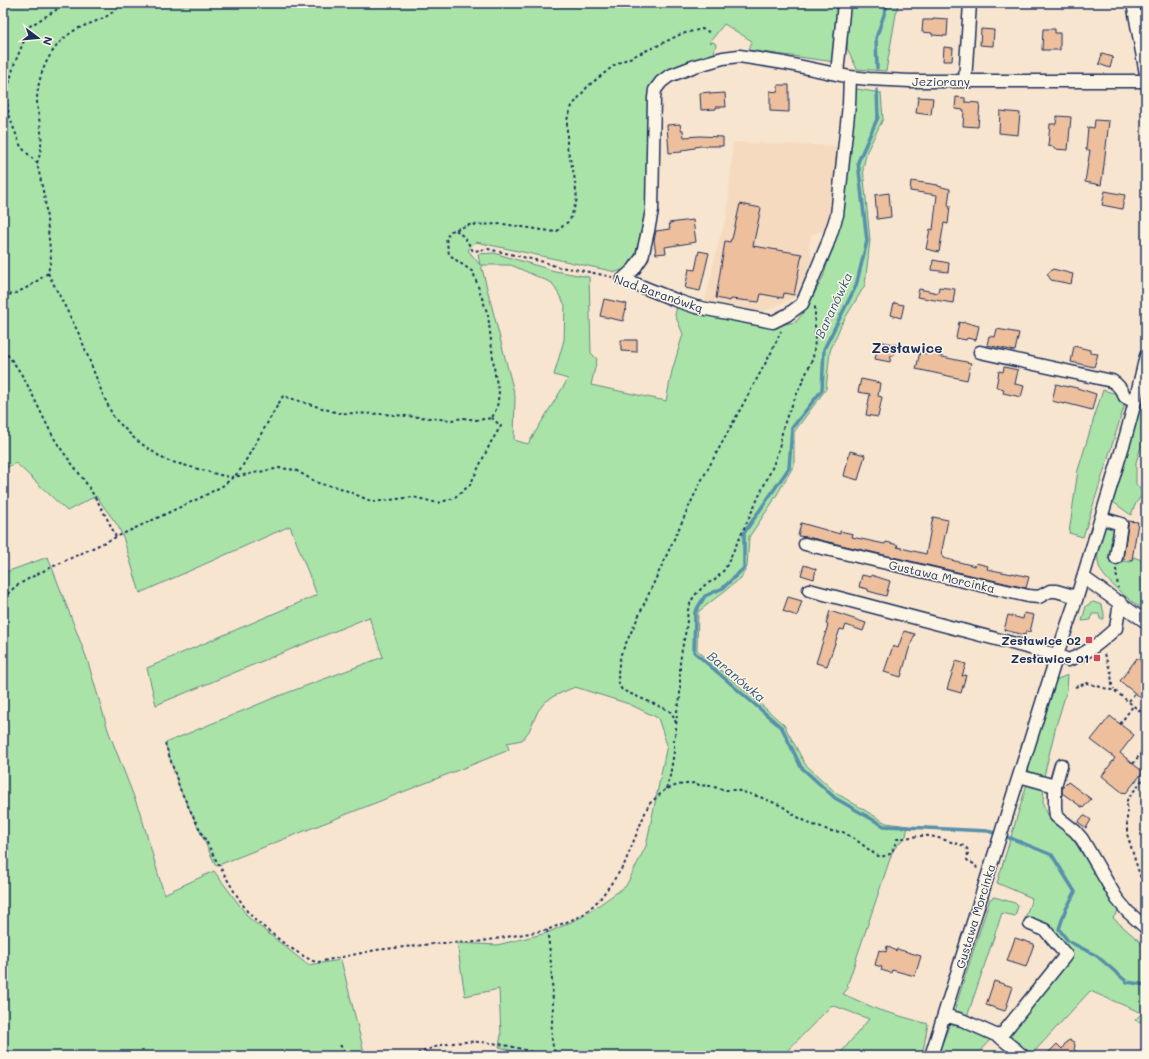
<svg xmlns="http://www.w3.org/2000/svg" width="1149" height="1059" viewBox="0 0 1149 1059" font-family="Mali,sans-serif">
  <rect width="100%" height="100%" fill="#f8e5cf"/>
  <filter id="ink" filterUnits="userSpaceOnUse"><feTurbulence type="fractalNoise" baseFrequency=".025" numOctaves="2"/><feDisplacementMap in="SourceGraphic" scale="8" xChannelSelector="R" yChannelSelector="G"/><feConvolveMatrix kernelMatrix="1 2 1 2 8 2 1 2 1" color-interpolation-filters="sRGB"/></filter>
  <g filter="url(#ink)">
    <path fill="#f5dac0" d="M733,142L842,146L827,230L812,234L809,246L812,259L796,297L759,314L744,310L740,306L729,305L704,306L718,244L727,216Z"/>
    <path fill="#a9e3a8" stroke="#628983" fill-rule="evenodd" d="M3,3H838L835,62L748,50L752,41L724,24L709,43L713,42L716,44L714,54L658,77L649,209L633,266L616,272L476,242L468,250L480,265L478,254L494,253L555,271L589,277L591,353L597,359L591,385L666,401L672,371L683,334L675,315L677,306L745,323L773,326L796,322L808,306L823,277L842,216L854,96L857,89L881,93L883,119L867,151L863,168L870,240L865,285L841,325L830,351L826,389L794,432V465L772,503L749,537L747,567L741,578L698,612L697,650L766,709L784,725L805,764L836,793L886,823L908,826L906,836L893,850L847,986L849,987L843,994L879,1010L928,1024L922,1056H838L869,1019L832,1005L782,1056H530L499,1047L501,1035L499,989L465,996L457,943L497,945L547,933L582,917L626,886L646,846L667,745L658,718L629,704L575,687L554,696L545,702L538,711L529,731L522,740L507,743L509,750L216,866L180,789L165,743L276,697L383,657L369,617L156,705L147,668L317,595L290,526L140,593L123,537L118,526L96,496L67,511L16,463L3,469ZM481,265H511L552,283L565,305L564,340L554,375L568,379L528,444L514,440L515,396Z
      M848,3H898L886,71L857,69L847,48Z
      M1146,388V432L1136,462V484L1143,493L1136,503L1131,515L1113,502Z
      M1103,390L1120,395L1124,407L1083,537L1069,533L1078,470L1094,418Z
      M1110,523L1115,527L1108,559L1131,562L1134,557L1141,560L1146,575V612C1133,602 1103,581 1099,566C1095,553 1101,538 1105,526Z
      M48,557L87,659L108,730L141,815L164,894L214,871L249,918L308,965L341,960L365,1056H3V573Z
      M1093,602L1102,605L1104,614V619H1100L1099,614H1092L1091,620L1082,621L1086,606Z
      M1068,675L1067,690L1056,726L1044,776L1043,804L1049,817L1066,829L1119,910L1113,918L1146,947V1024L1135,1020L1142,1013L1090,991L1032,1054L1006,1035L1071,953L1053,929L1025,919L1032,898L997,883L1030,774L1027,765L1055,680Z
      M994,897L1015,903L1018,906L1015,916L1002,913L967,1017L959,1014L955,1011L956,1005L990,899Z
      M958,1023L990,1040L975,1056H937L950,1024Z"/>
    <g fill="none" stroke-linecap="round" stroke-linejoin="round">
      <path stroke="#588fab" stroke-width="3.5" d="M877,68L876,38L888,3
        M877,90L878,117L858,162L867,241L856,286L824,349L822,390L792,428L789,468L744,533V568L723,588L705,596L695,612L694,652L782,728L801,767L835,798L884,826L988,831L1013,839L1052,855L1075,892L1065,911L1059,929L1068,941L1097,956L1127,982L1146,985"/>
    </g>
    <path fill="#edbf9d" stroke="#1b2f5e" d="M933,18L948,19L947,36L932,35V33L922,32L923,20H933Z
      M981,29L994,30L993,46L980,45Z
      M1043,29H1055V33H1060V50H1042Z
      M944,47L953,48L952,61H943Z
      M1102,54L1113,57L1110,68L1099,64Z
      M778,85H789V112L770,111V91L778,92Z
      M710,92V94L725,93L726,107H716V109L701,110L700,93Z
      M918,97L933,98L931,115L916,113Z
      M956,97L965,98V102L980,103L978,127L963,126L964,110L955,109Z
      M1000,111L1020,113L1018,135L999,133Z
      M1057,116L1071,117L1068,150L1054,149V147L1048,146L1050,124H1056Z
      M1095,120L1109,121L1103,173L1101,185L1085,182L1090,150H1086L1088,127L1094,128Z
      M680,124L681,130H683L684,137L700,136L723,137V146H700L695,147V148L682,150V152L669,153L667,125Z
      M911,181L938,185V186L950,189L948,206H950L948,224L944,223L939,252L926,249L930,229L933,230L937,195L910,191Z
      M1105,191L1125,195L1122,209L1102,205Z
      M889,193L891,217L877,219L875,195Z
      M740,204L761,208L753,246L802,254L794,295L784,293L783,298L761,294L759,302L731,299L730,301L716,298L725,241L730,242L731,239H732Z
      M693,220L696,242L665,247L666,253L656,254L654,240L656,231L670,229L669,223Z
      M699,251L709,253L700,291L685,288L689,269L695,270Z
      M933,260L949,263L948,272L932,270Z
      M1053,269L1073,274L1071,284L1051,280L1047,274Z
      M939,287L955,289L953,303L917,297L919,289L938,293Z
      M604,299L627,304L623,321L600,316Z
      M894,303L904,305L901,318L891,315Z
      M959,322L963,323L964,322L979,326L976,340L967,338L966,340L956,338Z
      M997,329L1019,333L1015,351L987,345L989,336L995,337Z
      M621,340H637V352L621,351Z
      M879,341L897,345L894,356H891L890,362L875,359Z
      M1074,346L1090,350V353L1098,354L1094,367L1071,362Z
      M927,351L939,354L938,356L971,363L967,380L916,369L920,352L927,354Z
      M1004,367L1018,370L1015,384L1024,386L1021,397L1003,393L1004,389L996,387L999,371L1003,372Z
      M861,379L880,383L878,396L882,397L878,417L866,415L870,394L858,392Z
      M1056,384L1068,387V386L1077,388L1096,394L1092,410L1065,403L1064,404L1052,401Z
      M850,451L865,455L858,480L844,476Z
      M933,517L948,520L941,555L943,556V558L975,566L976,563L988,566L987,569L1012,574V573L1029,577L1026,588L807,537L798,536L801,523L840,534V531L853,534L852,537L875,542L885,544L886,542L898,545L897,547L926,554Z
      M1128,521L1138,522L1132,560L1123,559L1128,525Z
      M804,565L816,569L814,579L801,575Z
      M862,575L871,577V575L890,581L886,596L868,591V589L859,587Z
      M788,597L802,601L797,616L783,611Z
      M830,611L866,623L863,631L846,625L844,630L840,629L827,666L816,663L828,625L826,624Z
      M1024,613L1034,615L1030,632L1026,631L1025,635L1004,630L1008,615L1023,619Z
      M904,631L915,634L909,649L901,677L884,672L893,646L898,648Z
      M1137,658L1146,665V701L1142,697L1141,698L1120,681Z
      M956,661L966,664L962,676L966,675L961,693L947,689Z
      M1110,716L1134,735L1120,753L1143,772L1126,793L1124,792L1123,793L1102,776L1115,758L1091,740Z
      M1068,782L1091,799L1083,808L1062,793V788Z
      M1084,815L1091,820L1086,828L1078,822Z
      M1015,938L1034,944L1026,967L1007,961Z
      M887,946L896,951L897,949L921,956L915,976L892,970L891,973L881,970L882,967L875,965L879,950L886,952Z
      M994,981L1013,987L1005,1011L986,1005Z
      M1070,1040L1074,1042L1075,1046L1074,1049L1080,1056H1045L1057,1044L1062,1049L1066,1042Z"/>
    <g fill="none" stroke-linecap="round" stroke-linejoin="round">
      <g stroke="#1b2f5e" stroke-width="15">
        <path id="minor" d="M1133,3L1146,74
          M837,74L844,3
          M850,77L849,105L837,215L827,245L802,304L787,315L773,322L696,307L678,301L623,279L634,269L642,257L648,231L652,210L654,98L655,90L661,82L669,76L695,66L723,58L739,56L784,63L850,77L869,79L910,81H1146
          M965,81L970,3
          M980,352L1112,381C1119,385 1122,390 1125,397L1135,402
          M1101,518L1121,524L1116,558
          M805,544L1028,596L1039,597L1050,591H1056L1077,597
          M1083,577L1146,622
          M809,590L1057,655L1068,660C1087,654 1102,641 1116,628L1120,602
          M1019,776L1055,786V808L1056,816L1075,831L1082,839L1117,899L1128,912L1146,928
          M1055,786L1061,765
          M944,1015L962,1020L1000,1037L1023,1056
          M1000,1037L1066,955L1045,930L1030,924
          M931,1056L1019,776L1057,655L1077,597L1125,439L1135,402L1146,356"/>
      </g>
      <path stroke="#1b2f5e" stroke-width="2" stroke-dasharray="3 3" stroke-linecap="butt" d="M3,118L9,116
        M37,163C39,158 41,151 41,145C43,130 37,115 37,99C38,71 53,41 79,28C88,24 98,21 107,16C113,12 119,7 124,3
        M456,230L465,238L473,251L488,249L544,262L558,267L575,269L612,277
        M48,273L80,336L103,395L114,418L136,440L165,460L224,476L233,477L280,468L295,470L320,484L338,487L373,502L413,497L438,503L454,498L470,485L491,442L501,426L492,418
        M3,296L16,293L30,286L48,273L51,259L45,200L37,163L21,147L9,116L6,95L14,65L30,26L56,10L64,3
        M3,350C27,375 37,408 54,438C63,453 74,466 84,480C96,498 107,517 116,537
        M1116,569L1118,588
        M3,598L16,586L39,573L204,496L224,485L239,472L283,396L338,413L384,414L452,420L463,418L477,420L492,418L497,407L499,393L495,375L488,315L473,272L456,260L449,254L446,238L451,231L469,225L503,224L556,232L570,220L577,199L574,174L567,147V120L572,106L588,86L616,64L659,45L681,34L702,29L709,32
        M1104,654L1111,672L1112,685L1114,689
        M1075,687L1087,683L1111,690H1114L1146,716
        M1129,701L1135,693
        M676,723L672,713L668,710L622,690C615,679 619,665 621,654L699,485L771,353L781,331
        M1120,724L1133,706
        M165,743L180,789L193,816L217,862L234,891L247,911L255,920L286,945L305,957L313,961L318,962L376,950L442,943L477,942L547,930L576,918L584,914L600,899L618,874L624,865L645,813L649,804L666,789L678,785L695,783L701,786L706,785L726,790H736L760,797L782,806L796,816L812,825L819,826L830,831L843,832L855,839L876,855L881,857L890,854L893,850L897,839C908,838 919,835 930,836C940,838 951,842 961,845C970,848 968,851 967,860L970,862L976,865L977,870H978
        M1133,764L1146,746
        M1146,775L1127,800V834L1146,895
        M666,789L670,776L674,752V740L676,730L677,711L680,698V663L682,649L686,630L688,610L691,601L696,594L706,584L715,580L725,569L773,466L779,448L783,428L787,416L813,358L815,341V305
        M547,930C551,954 552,979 553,1004C553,1021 548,1041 557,1056
        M340,1045L348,1056
        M412,1056C423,1052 435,1046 447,1044C479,1038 513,1045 543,1056"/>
      <use href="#minor" stroke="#fcf5e5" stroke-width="12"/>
    </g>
  </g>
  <g fill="#d1495b" stroke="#fcf5e5" stroke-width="1.5">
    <rect x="1085" y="636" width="8" height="8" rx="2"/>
    <rect x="1093" y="654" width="8" height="8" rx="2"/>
  </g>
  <g text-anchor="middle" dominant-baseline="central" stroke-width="3" stroke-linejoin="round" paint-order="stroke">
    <g font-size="12" fill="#1b2f5e" stroke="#fcf5e5">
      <text x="941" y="81">Jeziorany</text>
      <text transform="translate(659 293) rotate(19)">Nad Baranówką</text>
      <text transform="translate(942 576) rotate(13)">Gustawa Morcinka</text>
      <text transform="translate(975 916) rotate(-73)">Gustawa Morcinka</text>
    </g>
    <g font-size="12" font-weight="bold" fill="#1b2f5e" stroke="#fcf5e5" text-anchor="end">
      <text x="1081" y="640">Zesławice 02</text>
      <text x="1089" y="658">Zesławice 01</text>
    </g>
    <g font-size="13" font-style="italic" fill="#34577e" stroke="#fcf5e5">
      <text transform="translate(833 305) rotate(-65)">Baranówka</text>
      <text transform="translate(737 676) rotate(40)">Baranówka</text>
    </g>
    <g font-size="14" font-weight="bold" fill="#1b2f5e" stroke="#fcf5e5">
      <text x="907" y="347">Zesławice</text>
    </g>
  </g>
  <rect width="1149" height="1059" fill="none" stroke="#fcf5e5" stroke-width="16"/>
  <rect x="8" y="8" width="1133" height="1043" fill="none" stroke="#1b2f5e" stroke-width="1.5" filter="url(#ink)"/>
  <g transform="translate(38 38) rotate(106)" stroke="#fcf5e5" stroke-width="3" paint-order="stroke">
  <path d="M0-3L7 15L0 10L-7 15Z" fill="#1b2f5e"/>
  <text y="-6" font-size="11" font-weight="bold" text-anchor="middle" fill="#1b2f5e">N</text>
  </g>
</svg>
